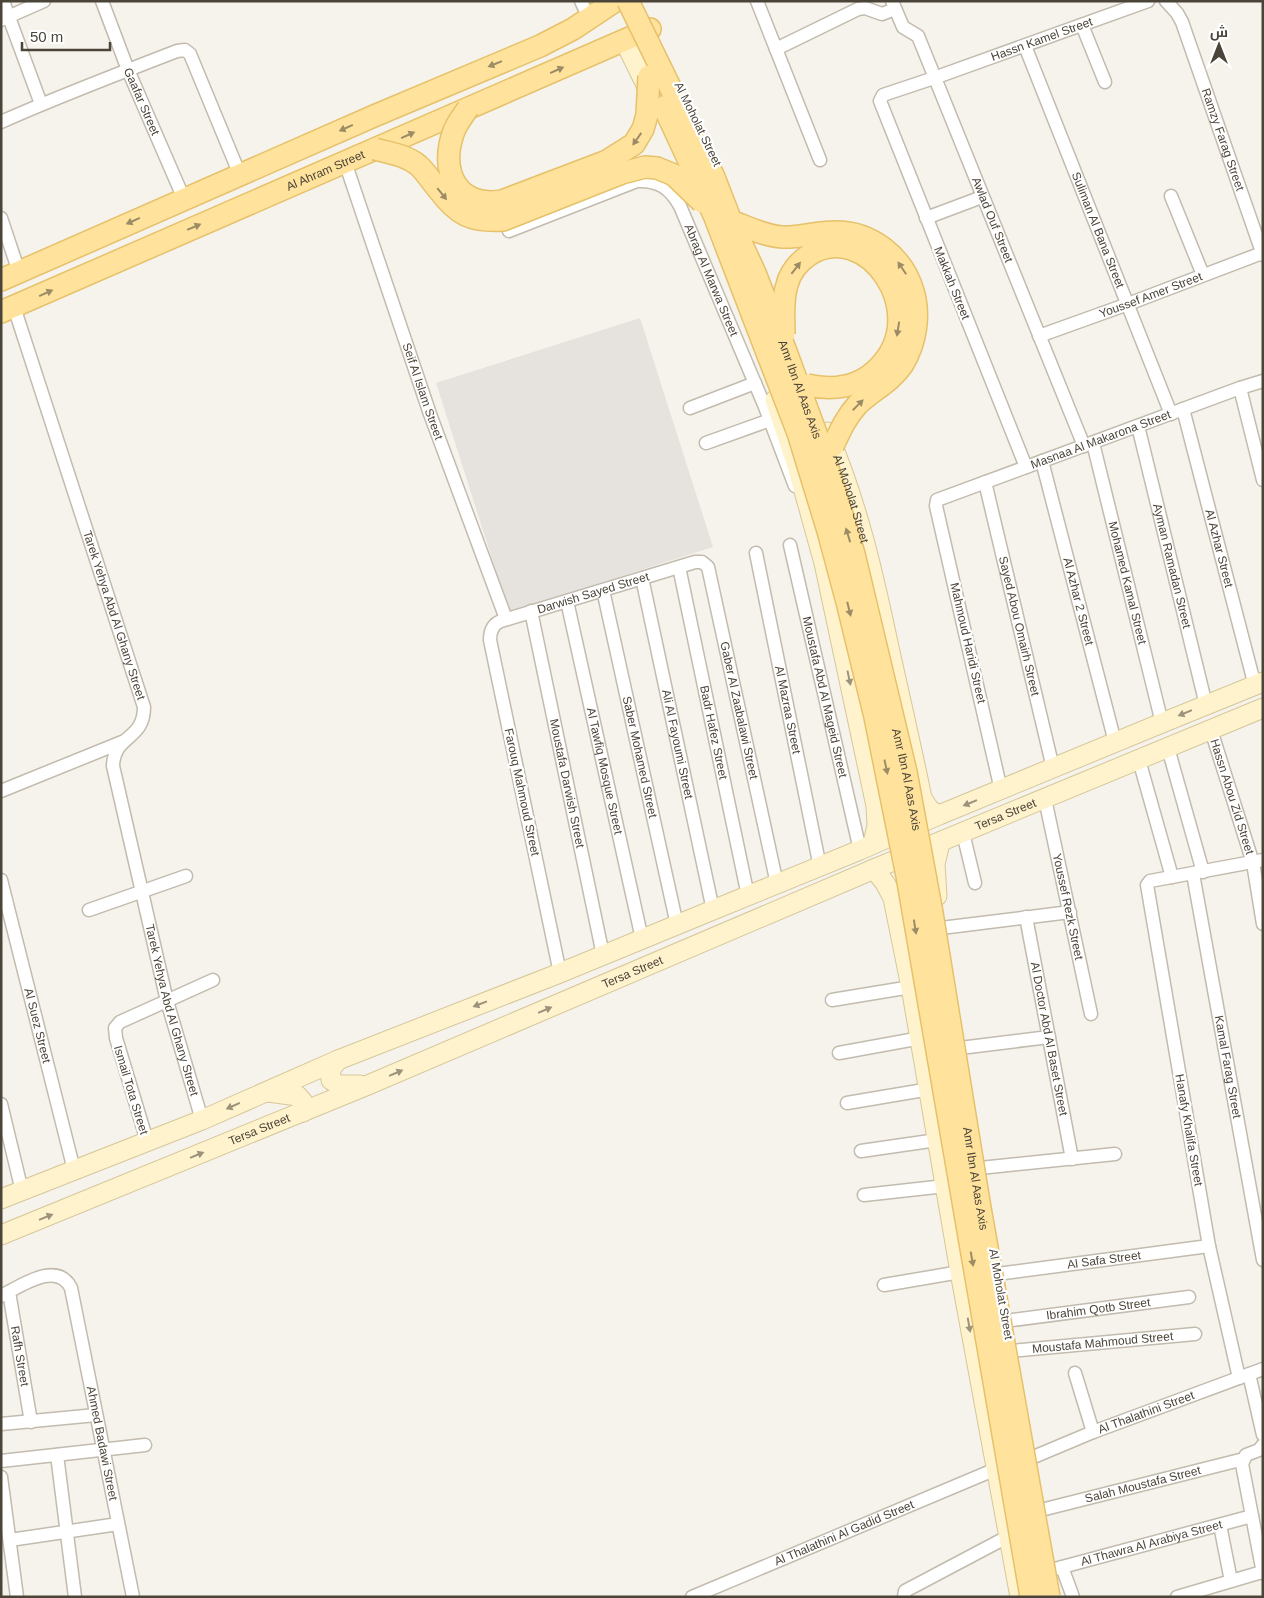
<svg xmlns="http://www.w3.org/2000/svg" width="1264" height="1598" viewBox="0 0 1264 1598" font-family="Helvetica,Cairo,sans-serif">
  <rect width="100%" height="100%" fill="#f6f3ec"/>
  <path fill="#e6e2dd" d="M640,318L713,547L509,612L436,383Z"/>
  <g fill="none" stroke-linecap="round" stroke-linejoin="round">
    <g stroke="#c2bbae" stroke-width="15">
      <g id="street">
        <path d="M3,1L41,104"/>
        <path id="s1" d="M102,1L128,70L184,199"/>
        <path d="M581,1L589,18"/>
        <path d="M757,1L820,160"/>
        <path id="s2" d="M892,1L903,27L918,36L1084,446"/>
        <path id="s3" d="M1166,1L1177,13L1182,22L1263,255"/>
        <path d="M1,20L44,1"/>
        <path d="M1082,25L1105,82"/>
        <path id="s4" d="M1025,46L1171,414"/>
        <path d="M776,49L858,9L865,8L882,14L895,9"/>
        <path d="M1,122C59,96 118,74 177,51L185,50L190,54L240,175"/>
        <path id="s5" d="M345,162L430,414L506,619"/>
        <path d="M1171,196L1203,275"/>
        <path d="M1,218L19,272"/>
        <path d="M926,218L982,197"/>
        <path id="s6" d="M509,231L637,181C658,180 670,188 680,206L765,407L795,486"/>
        <path id="s7" d="M14,307L144,707C144,741 114,734 113,766L167,1001L202,1120"/>
        <path id="s8" d="M1039,336L1128,304L1262,253"/>
        <path d="M1240,388L1263,480"/>
        <path d="M690,408L755,383"/>
        <path id="s9" d="M1183,409L1255,686"/>
        <path id="s10" d="M1138,426L1206,705"/>
        <path d="M706,443L770,420"/>
        <path id="s11" d="M1093,443L1162,723"/>
        <path id="s12" d="M1042,461L1115,742"/>
        <path id="s13" d="M1026,467L880,101L883,95L934,78L1148,1"/>
        <path id="s14" d="M985,482L1053,768"/>
        <path id="s15" d="M790,545L860,850"/>
        <path id="s16" d="M756,553L820,867"/>
        <path id="s17" d="M679,567L748,896"/>
        <path id="s18" d="M642,578L713,910"/>
        <path id="s19" d="M603,590L677,925"/>
        <path id="s20" d="M567,601L642,939"/>
        <path id="s21" d="M531,611L603,955"/>
        <path id="s22" d="M1211,730L1253,863L1263,924"/>
        <path d="M1168,748L1203,872"/>
        <path d="M1139,760L1172,877"/>
        <path id="s23" d="M1001,790L936,506L937,500L1240,388L1263,381"/>
        <path d="M1,791L122,742"/>
        <path id="s24" d="M1045,799L1091,1014"/>
        <path d="M963,833L975,883"/>
        <path id="s25" d="M1193,874L1263,1260"/>
        <path id="s26" d="M1,880L74,1170"/>
        <path d="M89,910L186,876"/>
        <path id="s27" d="M1026,917L1072,1159"/>
        <path d="M941,928L1070,912"/>
        <path id="s28" d="M560,973L490,640C490,631 493,624 501,621L695,562H702L708,567L777,884"/>
        <path d="M832,1000L911,987"/>
        <path d="M960,1048L1049,1037"/>
        <path d="M839,1053L921,1038"/>
        <path d="M847,1103L930,1089"/>
        <path d="M1,1104L22,1191"/>
        <path d="M147,1141L116,1038L115,1028L120,1022L213,980"/>
        <path d="M861,1151L937,1140"/>
        <path d="M980,1168L1115,1154"/>
        <path d="M864,1195L945,1186"/>
        <path id="s29" d="M997,1274L1209,1246"/>
        <path d="M884,1285L960,1272"/>
        <path id="s30" d="M9,1292L31,1422"/>
        <path id="s31" d="M1,1296C21,1286 57,1260 71,1288L133,1597"/>
        <path id="s32" d="M1005,1321L1189,1297"/>
        <path id="s33" d="M1011,1351L1195,1334"/>
        <path d="M1075,1373L1093,1432"/>
        <path d="M1249,1374L1263,1435"/>
        <path d="M1239,1378L1209,1246L1147,885L1150,881L1263,860"/>
        <path d="M1,1424L96,1415"/>
        <path d="M1263,1445L1259,1450L1246,1455L1242,1464L1263,1573"/>
        <path d="M57,1455L75,1597"/>
        <path id="s34" d="M1031,1458L1093,1432L1263,1369"/>
        <path d="M1,1461L145,1445"/>
        <path d="M1,1477L17,1597"/>
        <path id="s35" d="M1041,1510L1244,1459"/>
        <path d="M1220,1525L1231,1581"/>
        <path d="M10,1540L118,1524"/>
        <path d="M1062,1567L1073,1597"/>
        <path id="s36" d="M1051,1570L1252,1516"/>
        <path id="s37" d="M692,1597L996,1469"/>
        <path d="M904,1597L905,1591L1009,1536"/>
        <path d="M1177,1597L1262,1572"/>
      </g>
    </g>
    <g stroke="#d6c79b" stroke-width="21">
      <g id="secondary">
        <path d="M624,40L651,95"/>
        <path d="M775,400L797,466L824,563L876,806L877,825L873,844"/>
        <path id="s38" d="M827,432C858,504 874,576 890,652C901,701 912,749 922,798L930,810L939,815"/>
        <path d="M874,869L885,883L893,898L911,987L960,1272L1020,1597"/>
        <path d="M937,896L935,864L940,843"/>
        <path d="M338,1060L330,1070L331,1080L339,1085H360"/>
        <path d="M268,1092L298,1096L303,1102V1112"/>
        <path d="M1,1199L202,1120L338,1060L560,973L713,910L860,850L939,815L1162,723L1263,682"/>
        <path id="s39" d="M1,1235L368,1085L874,869L1263,708"/>
      </g>
    </g>
    <g stroke="#e6c16a" stroke-width="24">
      <g id="primary">
        <path d="M1,280L374,116L540,46L573,29L615,1"/>
        <path id="s40" d="M1,312L650,29"/>
      </g>
    </g>
    <use href="#street" stroke="#fff" stroke-width="12"/>
    <use href="#secondary" stroke="#fff3cd" stroke-width="19"/>
    <use href="#primary" stroke="#ffe39c" stroke-width="21"/>
    <g stroke="#e6c16a" stroke-width="24" stroke-linecap="butt">
      <g id="primary-bridge">
        <path id="s41" d="M628,1L714,177L731,221L755,273L785,349L824,455L854,554L906,772L932,913L980,1208L1049,1597"/>
        <path d="M664,107L714,215L798,433L828,531L847,602L875,717L907,876L1031,1597"/>
        <path d="M468,108C463,116 457,123 454,131C439,170 456,208 502,201L607,161L634,144L643,129L647,115L649,76"/>
        <path d="M375,149C389,153 406,155 418,165C426,172 431,181 438,189C457,215 471,222 503,220L622,173L645,167L657,168L674,175L702,202"/>
        <path d="M731,221C747,227 765,236 782,237C799,238 816,232 834,232C871,231 903,257 913,291C920,315 916,342 903,364C891,382 873,390 858,404C846,417 840,431 833,446"/>
        <path d="M784,334C784,318 782,300 787,285C790,272 799,262 809,255C866,218 932,312 880,366C861,387 834,391 807,385"/>
      </g>
    </g>
    <use href="#primary-bridge" stroke="#ffe39c" stroke-width="21"/>
  </g>
  <defs><path id="oneway-solid" d="M-6-.8H1V-3.2L6.5 0L1 3.2V.8H-6Z" transform="scale(1.25)"/></defs>
  <g fill="#9c8c66">
    <use href="#oneway-solid" transform="translate(495 64) rotate(158)"/>
    <use href="#oneway-solid" transform="translate(557 70) rotate(-24)"/>
    <use href="#oneway-solid" transform="translate(346 128) rotate(156)"/>
    <use href="#oneway-solid" transform="translate(408 135) rotate(-24)"/>
    <use href="#oneway-solid" transform="translate(637 139) rotate(125)"/>
    <use href="#oneway-solid" transform="translate(442 194) rotate(51)"/>
    <use href="#oneway-solid" transform="translate(133 221) rotate(156)"/>
    <use href="#oneway-solid" transform="translate(194 227) rotate(-23)"/>
    <use href="#oneway-solid" transform="translate(796 268) rotate(-52)"/>
    <use href="#oneway-solid" transform="translate(902 268) rotate(-124)"/>
    <use href="#oneway-solid" transform="translate(46 293) rotate(-24)"/>
    <use href="#oneway-solid" transform="translate(898 329) rotate(99)"/>
    <use href="#oneway-solid" transform="translate(858 405) rotate(-45)"/>
    <use href="#oneway-solid" transform="translate(848 535) rotate(-107)"/>
    <use href="#oneway-solid" transform="translate(849 609) rotate(76)"/>
    <use href="#oneway-solid" transform="translate(886 767) rotate(78)"/>
    <use href="#oneway-solid" transform="translate(915 927) rotate(81)"/>
    <use href="#oneway-solid" transform="translate(972 1259) rotate(80)"/>
  </g>
  <g fill="#9c937c">
    <use href="#oneway-solid" transform="translate(849 678) rotate(78)"/>
    <use href="#oneway-solid" transform="translate(1185 713) rotate(158)"/>
    <use href="#oneway-solid" transform="translate(970 803) rotate(158)"/>
    <use href="#oneway-solid" transform="translate(480 1004) rotate(159)"/>
    <use href="#oneway-solid" transform="translate(545 1010) rotate(-23)"/>
    <use href="#oneway-solid" transform="translate(396 1073) rotate(-23)"/>
    <use href="#oneway-solid" transform="translate(233 1106) rotate(156)"/>
    <use href="#oneway-solid" transform="translate(197 1155) rotate(-22)"/>
    <use href="#oneway-solid" transform="translate(46 1217) rotate(-22)"/>
    <use href="#oneway-solid" transform="translate(969 1325) rotate(80)"/>
  </g>
  <g text-anchor="middle" dominant-baseline="central" stroke-width="4.5" stroke-linejoin="round" paint-order="stroke">
    <g font-size="12" fill="#4b4439" stroke="#fff">
      <text stroke="none"><textPath href="#s13" startOffset="569">Hassn Kamel Street</textPath></text>
      <text stroke="none"><textPath href="#s1" startOffset="108">Gaafar Street</textPath></text>
      <text transform="translate(698 124) rotate(64)">Al Moholat Street</text>
      <text stroke="none"><textPath href="#s3" startOffset="151">Ramzy Farag Street</textPath></text>
      <text stroke="none"><textPath href="#s40" startOffset="354">Al Ahram Street</textPath></text>
      <text stroke="none"><textPath href="#s2" startOffset="244">Awlad Ouf Street</textPath></text>
      <text stroke="none"><textPath href="#s4" startOffset="198">Suliman Al Bana Street</textPath></text>
      <text stroke="none"><textPath href="#s6" startOffset="271">Abrag Al Marwa Street</textPath></text>
      <text transform="translate(952 283) rotate(68)">Makkah Street</text>
      <text stroke="none"><textPath href="#s8" startOffset="119">Youssef Amer Street</textPath></text>
      <text stroke="none"><textPath href="#s41" startOffset="425">Amr Ibn Al Aas Axis</textPath></text>
      <text stroke="none"><textPath href="#s5" startOffset="242">Seif Al Islam Street</textPath></text>
      <text stroke="none"><textPath href="#s23" startOffset="472">Masnaa Al Makarona Street</textPath></text>
      <text stroke="none"><textPath href="#s38" startOffset="71">Al Moholat Street</textPath></text>
      <text stroke="none"><textPath href="#s9" startOffset="144">Al Azhar Street</textPath></text>
      <text stroke="none"><textPath href="#s10" startOffset="144">Ayman Ramadan Street</textPath></text>
      <text stroke="none"><textPath href="#s11" startOffset="144">Mohamed Kamal Street</textPath></text>
      <text stroke="none"><textPath href="#s28" startOffset="460">Darwish Sayed Street</textPath></text>
      <text stroke="none"><textPath href="#s12" startOffset="145">Al Azhar 2 Street</textPath></text>
      <text stroke="none"><textPath href="#s7" startOffset="324">Tarek Yehya Abd Al Ghany Street</textPath></text>
      <text stroke="none"><textPath href="#s14" startOffset="148">Sayed Abou Omairh Street</textPath></text>
      <text transform="translate(968 643) rotate(77)">Mahmoud Haridi Street</text>
      <text stroke="none"><textPath href="#s15" startOffset="156">Moustafa Abd Al Mageid Street</textPath></text>
      <text stroke="none"><textPath href="#s28" startOffset="728">Gaber Al Zaabalawi Street</textPath></text>
      <text stroke="none"><textPath href="#s16" startOffset="160">Al Mazraa Street</textPath></text>
      <text stroke="none"><textPath href="#s17" startOffset="169">Badr Hafez Street</textPath></text>
      <text stroke="none"><textPath href="#s18" startOffset="170">Ali Al Fayoumi Street</textPath></text>
      <text stroke="none"><textPath href="#s19" startOffset="171">Saber Mohamed Street</textPath></text>
      <text stroke="none"><textPath href="#s20" startOffset="174">Al Tawfiq Mosque Street</textPath></text>
      <text stroke="none"><textPath href="#s41" startOffset="830">Amr Ibn Al Aas Axis</textPath></text>
      <text stroke="none"><textPath href="#s21" startOffset="176">Moustafa Darwish Street</textPath></text>
      <text transform="translate(522 792) rotate(78)">Farouq Mahmoud Street</text>
      <text stroke="none"><textPath href="#s22" startOffset="70">Hassn Abou Zid Street</textPath></text>
      <text stroke="none"><textPath href="#s39" startOffset="1089">Tersa Street</textPath></text>
      <text stroke="none"><textPath href="#s24" startOffset="110">Youssef Rezk Street</textPath></text>
      <text stroke="none"><textPath href="#s39" startOffset="684">Tersa Street</textPath></text>
      <text stroke="none"><textPath href="#s7" startOffset="741">Tarek Yehya Abd Al Ghany Street</textPath></text>
      <text stroke="none"><textPath href="#s26" startOffset="150">Al Suez Street</textPath></text>
      <text stroke="none"><textPath href="#s27" startOffset="124">Al Doctor Abd Al Baset Street</textPath></text>
      <text stroke="none"><textPath href="#s25" startOffset="196">Kamal Farag Street</textPath></text>
      <text transform="translate(131 1090) rotate(73)">Ismail Tota Street</text>
      <text stroke="none"><textPath href="#s39" startOffset="279">Tersa Street</textPath></text>
      <text transform="translate(1189 1130) rotate(80)">Hanafy Khalifa Street</text>
      <text stroke="none"><textPath href="#s41" startOffset="1235">Amr Ibn Al Aas Axis</textPath></text>
      <text stroke="none"><textPath href="#s29" startOffset="108">Al Safa Street</textPath></text>
      <text transform="translate(1001 1294) rotate(80)">Al Moholat Street</text>
      <text stroke="none"><textPath href="#s32" startOffset="94">Ibrahim Qotb Street</textPath></text>
      <text stroke="none"><textPath href="#s33" startOffset="92">Moustafa Mahmoud Street</textPath></text>
      <text stroke="none"><textPath href="#s30" startOffset="65">Rafh Street</textPath></text>
      <text stroke="none"><textPath href="#s34" startOffset="124">Al Thalathini Street</textPath></text>
      <text stroke="none"><textPath href="#s31" startOffset="238">Ahmed Badawi Street</textPath></text>
      <text stroke="none"><textPath href="#s35" startOffset="105">Salah Moustafa Street</textPath></text>
      <text stroke="none"><textPath href="#s37" startOffset="165">Al Thalathini Al Gadid Street</textPath></text>
      <text stroke="none"><textPath href="#s36" startOffset="104">Al Thawra Al Arabiya Street</textPath></text>
    </g>
  </g>
  <rect width="1264" height="1598" fill="none" stroke="#4b4439" stroke-width="5"/>
  <g transform="translate(1219 45)" stroke="#ffffff" stroke-width="4" paint-order="stroke">
  <path d="M0-4L9 19L0 12L-9 19Z" fill="#4b4439"/>
  <text y="-8" font-size="14" font-weight="bold" text-anchor="middle" fill="#4b4439">ش</text>
  </g>
  <path d="M22 42v8h88v-8" fill="none" stroke="#4b4439" stroke-width="2.5"/>
  <text x="30" y="42" font-size="15" fill="#4b4439" stroke="#ffffff" stroke-width="4" paint-order="stroke">50 m</text>
</svg>
